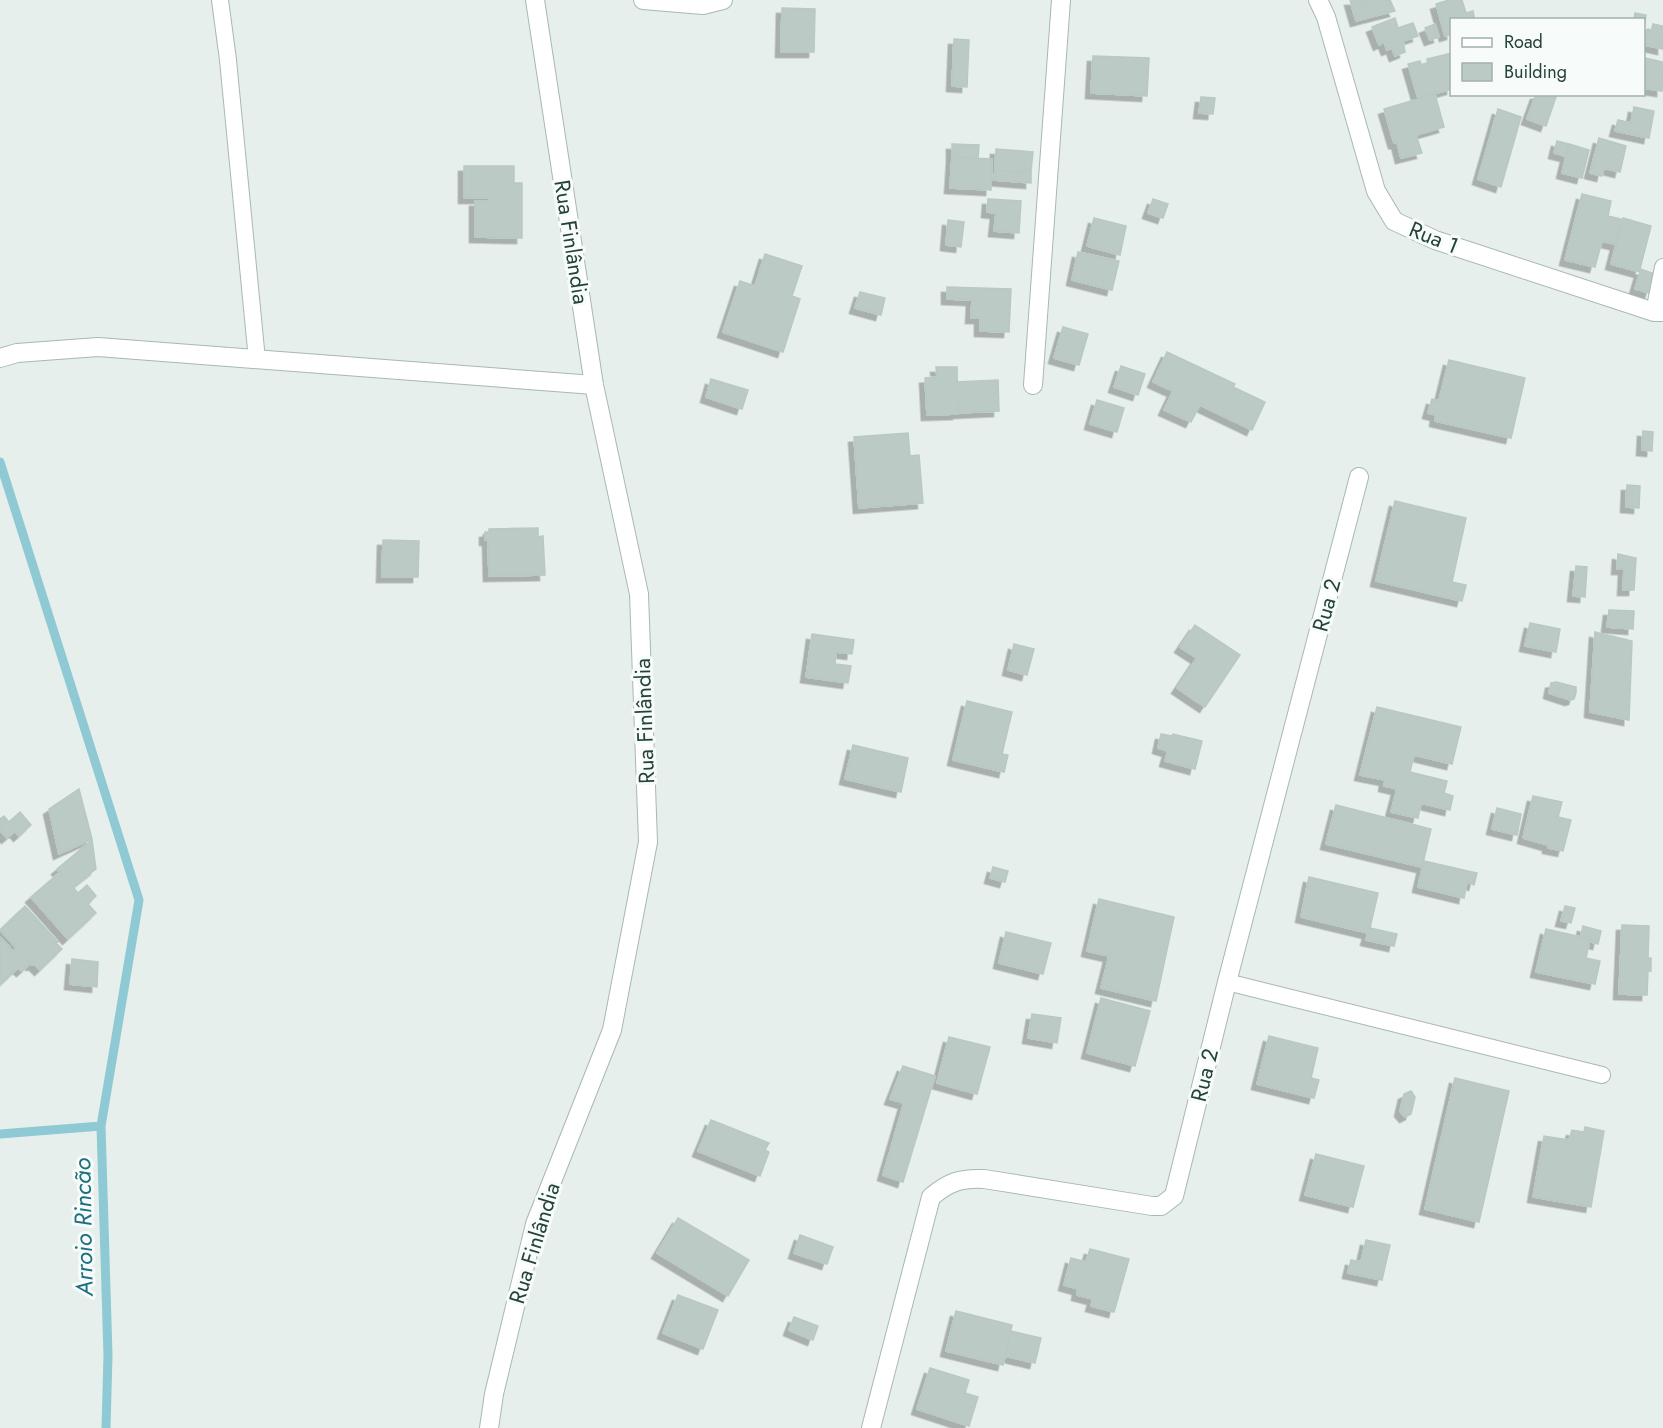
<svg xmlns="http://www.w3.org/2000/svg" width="1663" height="1428" viewBox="0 0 1663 1428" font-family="Jost,sans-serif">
  <defs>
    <filter id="shadow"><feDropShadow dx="-5.5" dy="5.5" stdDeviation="0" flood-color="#0004"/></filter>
  </defs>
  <rect width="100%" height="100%" fill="#e6efeb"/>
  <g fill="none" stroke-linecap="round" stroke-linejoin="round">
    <path stroke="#8ec9d4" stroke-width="9" d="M0,462L139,900L101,1126
      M0,1134L101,1126L108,1355L106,1428"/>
  </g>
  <path fill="#bbcac4" stroke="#b8c9c2" stroke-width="1.5" filter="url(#shadow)" d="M1350,0H1364L1371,17L1356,21Z
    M1364,0H1390L1395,11L1371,17Z
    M1449,0H1462L1466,13L1473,11L1475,20H1452V34L1445,36L1436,4Z
    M782,8L815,9L814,52H781Z
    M1635,13L1646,15L1644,29V20H1634Z
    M1395,18L1398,28L1413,23L1418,36L1403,41L1405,52L1395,56L1392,48L1387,50L1384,42L1379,45L1372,27Z
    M1435,24L1439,37L1430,40L1425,28Z
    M1653,24L1663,26V49L1644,45V30L1651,32Z
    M954,39L969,40L967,87L952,86Z
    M1452,53V89L1418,98L1408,64L1420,61L1421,65L1428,64L1427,59Z
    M1093,56L1149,58L1147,96L1091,93Z
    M1645,58L1663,62L1662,91L1644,88Z
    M1435,94L1444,127L1416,135L1422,153L1401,158L1397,142L1394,143L1384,109Z
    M1536,94H1557L1546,126L1527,119Z
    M1201,97L1215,98L1213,114L1199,113Z
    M1634,107L1654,111L1649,138L1615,131L1618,120L1631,123Z
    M1498,109L1521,117L1501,187L1478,179Z
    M1599,138L1626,146L1620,172L1604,168L1602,176L1590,173Z
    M1557,141L1569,144L1566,156L1554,153Z
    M952,144L979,145L978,158L952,157Z
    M1569,144L1589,150L1582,178L1562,173Z
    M996,149L1033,152L1031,171L1023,170V173L995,170Z
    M952,157L992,159L991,190L950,188Z
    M464,166H514V183H522V238L475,237V201H489V198H464Z
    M995,170L1023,173V170L1031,171V183L994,180Z
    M1582,194L1611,201L1608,216L1621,219L1615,244L1602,241L1595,267L1565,260Z
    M988,199L1021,201L1019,233L994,231L996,213L987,212Z
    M1153,199L1168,204L1163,218L1148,213Z
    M1094,218L1126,226L1120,255L1087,246Z
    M1623,218L1651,226L1640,269L1655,274L1650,293L1635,289L1640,272L1611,264Z
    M948,220L964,222L961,247L946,245Z
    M1078,252L1119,261L1112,290L1072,280Z
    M765,254L802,266L792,296L800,299L783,352L723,332L740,281L755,286Z
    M947,287L1011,289L1009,332L980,331V318H971L972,300L947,299Z
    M860,292L885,298L881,315L855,308Z
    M1063,327L1088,334L1079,365L1054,358Z
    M1167,352L1235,384L1233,387L1265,402L1252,430L1200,405L1191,422L1164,410L1173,391L1153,382Z
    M1449,360L1525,378L1511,438L1435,421L1436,415L1428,413L1432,399L1439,401Z
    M1121,366L1145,374L1138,395L1114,387Z
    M936,367H957L958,414L927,415L925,378L937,377Z
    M711,379L748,390L742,409L706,397Z
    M998,380L999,411L958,413L957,382Z
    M1097,400L1124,408L1117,432L1090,424Z
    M1643,431L1653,432L1652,451L1642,450Z
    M908,433L910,456L919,455L923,503L859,508L854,437Z
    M1627,485L1640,486L1639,508L1626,507Z
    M1395,501L1466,518L1452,582L1466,585L1462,601L1376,581Z
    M538,528V537L543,536L545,575L489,576L488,540H485V532H489V529Z
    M383,540L419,541L418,577H382Z
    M1618,554L1636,558L1634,590H1623L1624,569H1617Z
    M1576,566L1587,567L1585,597L1573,596Z
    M1609,610L1634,611L1633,629L1607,627Z
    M1530,623L1560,629L1556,652L1525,646Z
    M1195,625L1240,655L1205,707L1177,688L1197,658L1180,647Z
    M1595,632L1632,641L1629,720L1590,712Z
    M812,634L854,640L852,654L836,652L835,664L851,666L848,683L806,677Z
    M1014,644L1034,649L1027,675L1008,670Z
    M1556,682L1576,687V693L1574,699L1570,700L1549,693L1551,683Z
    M967,701L1012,712L1002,754L1008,755L1004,772L953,760Z
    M1377,707L1461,727L1452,764L1414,755L1410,772L1447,781L1444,793L1453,796L1450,810L1421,803L1418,818L1391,812L1397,789L1384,786L1385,780L1360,775Z
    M1161,734L1172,736L1173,734L1202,741L1195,769L1165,761L1168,751L1158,748Z
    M853,745L908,758L901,792L845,779Z
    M79,789L92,839L59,854L49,809Z
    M1533,796L1562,802L1558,817L1571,820L1563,851L1548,848V845L1523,838Z
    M1336,805L1431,829L1422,867L1326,844Z
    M1497,808L1521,814L1517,835L1492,829Z
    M20,812L31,825L19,836L15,831L7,838L0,830V819L4,816L9,822Z
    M92,840L96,869L73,887L57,869Z
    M1424,861L1477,873L1474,885L1467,882L1464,898L1418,887Z
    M993,867L1008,871L1005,882L990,878Z
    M60,872L78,893L87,885L96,896L88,904L96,913L68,939L31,897Z
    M1309,877L1378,893L1370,928L1397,934L1394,946L1366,940L1368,933L1301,917Z
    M1099,899L1174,917L1156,1001L1101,988L1109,956L1087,951Z
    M25,906L58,942L56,943L62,949L40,970L34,964L32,965L30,963L0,930Z
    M1565,906L1575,908L1571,923L1561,921Z
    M1622,925L1649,926L1648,958H1651V971H1648L1647,995L1619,994Z
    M1583,926L1601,931L1598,944L1591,942V937L1581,935Z
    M1546,929L1590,939L1586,958L1600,961L1595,984L1536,972Z
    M1006,932L1051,943L1043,974L999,963Z
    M0,937L13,951L17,948L31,963L22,971L18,968L1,984Z
    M72,959L98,962L97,987L70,984Z
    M1101,998L1150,1011L1135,1066L1087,1053Z
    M1032,1014L1061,1018L1057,1043L1028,1038Z
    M1269,1036L1318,1048L1311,1078L1319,1080L1314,1098L1257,1084Z
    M949,1037L990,1047L977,1094L937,1083Z
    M903,1066L935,1076L903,1182L883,1175L904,1103L890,1099Z
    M1455,1078L1509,1091L1479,1222L1425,1209Z
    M1411,1091L1415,1097L1411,1114L1405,1117L1400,1111L1404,1094Z
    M711,1120L769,1143L765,1150L769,1152L760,1176L698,1151Z
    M1585,1127L1604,1131L1591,1207L1533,1197L1544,1136L1569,1140L1572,1130L1584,1132Z
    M1316,1154L1364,1166L1353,1207L1305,1195Z
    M678,1218L749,1260L728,1296L657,1253Z
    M800,1235L833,1247L827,1264L794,1253Z
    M1366,1240L1390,1245L1382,1280L1348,1273L1351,1260L1361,1262Z
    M1090,1249L1129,1259L1114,1312L1091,1306L1093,1299L1077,1295L1078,1289L1064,1285L1071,1258L1086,1262Z
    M678,1295L718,1310L703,1349L663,1333Z
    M956,1311L1012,1325L1003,1365L946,1351Z
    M794,1317L818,1326L813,1340L789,1330Z
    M1011,1331L1041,1338L1035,1363L1005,1356Z
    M930,1368L969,1380L965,1393L978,1397L969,1426L917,1409Z"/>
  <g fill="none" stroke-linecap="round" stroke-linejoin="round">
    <g stroke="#a8b8b2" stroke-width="18">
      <path id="lane" d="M220,0L228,60L257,360
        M1654,312L1663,267
        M1227,982L1602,1075"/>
    </g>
    <g stroke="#a8b8b2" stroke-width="20">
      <path id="street" d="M643,0L703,5L723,0
        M1318,0L1326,17L1376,191L1394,221L1435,240L1654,312H1663
        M0,358L17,353L98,347L594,385
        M1033,385L1061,0
        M489,1428L494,1394L535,1224L612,1030L648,842L639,594L594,385L535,0
        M871,1428L931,1197C949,1182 960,1178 984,1179L1152,1206H1161L1174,1196L1227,982L1359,477"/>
    </g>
    <use href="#lane" stroke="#fff" stroke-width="16"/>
    <use href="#street" stroke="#fff" stroke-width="18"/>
  </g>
  <g text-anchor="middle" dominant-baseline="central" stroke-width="6" stroke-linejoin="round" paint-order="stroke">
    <g font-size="22" fill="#24423a" stroke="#f7fbf9">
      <text transform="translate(1434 237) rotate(22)">Rua 1</text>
      <text transform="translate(572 242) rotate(81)">Rua Finlândia</text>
      <text transform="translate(1326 605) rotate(-75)">Rua 2</text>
      <text transform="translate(644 721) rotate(-92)">Rua Finlândia</text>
      <text transform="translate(1204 1075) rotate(-76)">Rua 2</text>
      <text transform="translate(534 1243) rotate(-73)">Rua Finlândia</text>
    </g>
    <g font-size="24" font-style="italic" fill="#1c6f80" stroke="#f7fbf9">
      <text transform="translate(83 1227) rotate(-91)">Arroio Rincão</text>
    </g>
  </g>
  <rect x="1450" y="18" width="195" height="78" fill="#f7fbf9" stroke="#a3b1ad" stroke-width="1.5"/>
  <rect x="1462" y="38" width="30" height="9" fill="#ffffff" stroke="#a3b1ad" stroke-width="1.5"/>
  <text x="1504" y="48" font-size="18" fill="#24423a">Road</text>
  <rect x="1462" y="63" width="30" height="18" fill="#bbcac4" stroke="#a3b1ad" stroke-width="1.5"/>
  <text x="1504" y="78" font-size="18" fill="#24423a">Building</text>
</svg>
